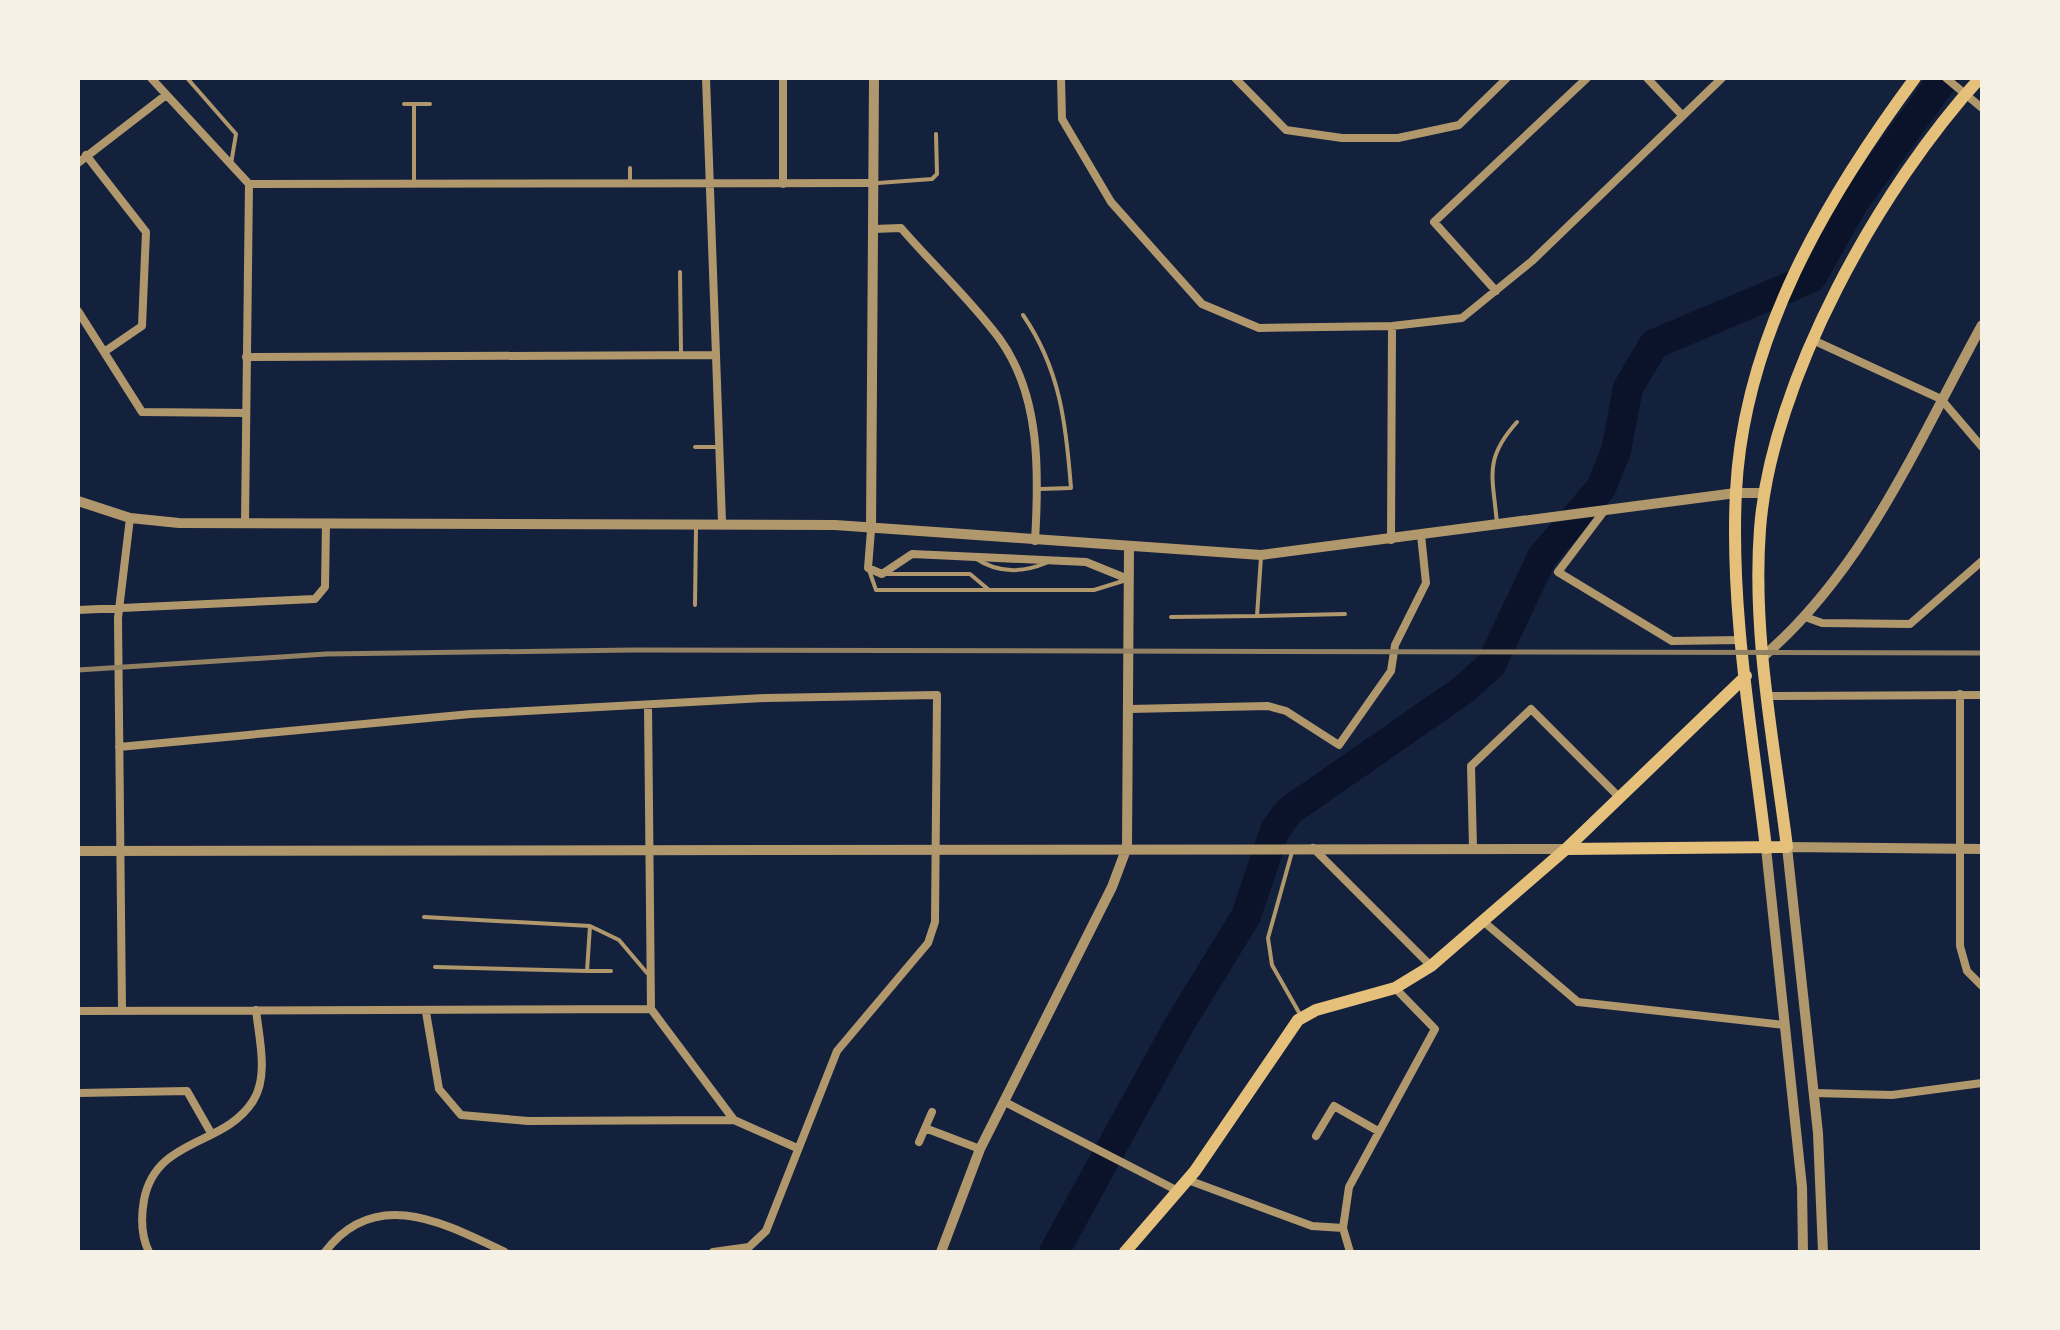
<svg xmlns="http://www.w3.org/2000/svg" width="2060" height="1330" viewBox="0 0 2060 1330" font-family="'Source Sans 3',sans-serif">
  <rect width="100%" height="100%" fill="#14213d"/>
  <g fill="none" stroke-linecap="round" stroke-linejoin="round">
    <path stroke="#0b132b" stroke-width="30" d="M1054,1252L1179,1025L1246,916L1275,830L1289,811L1463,690L1491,665L1542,557L1601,488L1616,451L1628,388L1654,344L1811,278L1854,202L1944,78"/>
    <path stroke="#b1986c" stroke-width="4" d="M187,78L236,134L231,164
      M404,104H430
      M414,104V184
      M878,183L932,179L937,174L936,134
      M630,184V168
      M680,272L681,352
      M1023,315C1060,369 1066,423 1071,488L1040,489
      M695,447H719
      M1497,524C1493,476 1483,460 1517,422
      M975,558C997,573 1022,573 1046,563
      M869,570L876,590H1094L1123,581
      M885,574H970L989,590
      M695,605L696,527
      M1257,616L1345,614
      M1171,617L1257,616L1261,557
      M1292,852L1268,938L1272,965L1301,1016
      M424,917L590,926L619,940L647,973
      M435,967L587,971L590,926
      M587,971H611"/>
    <path stroke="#b1986c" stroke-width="8" d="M151,78L249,184L873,183
      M706,78L722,522
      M1061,78L1062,119L1111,202L1202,304L1259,328L1392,326L1462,318L1532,261L1722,78
      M1235,78L1286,130L1342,138H1398L1459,125L1507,78
      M1647,78L1681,114
      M1946,78L1982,108
      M86,155L146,232L142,326L104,352
      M78,163L166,95
      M783,184V78
      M873,229L901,228C933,265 970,299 999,338C1041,395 1039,474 1035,541
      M1496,291L1434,222L1587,78
      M78,311L142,412L245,413
      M1815,341L1941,399L1982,447
      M246,357L714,355
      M1604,511L1558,572L1672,641L1742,640
      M245,523L249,184
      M871,530L868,568L882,574L912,554L1086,562L1128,579
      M1391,540L1392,326
      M78,610L315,599L325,587L326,523
      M1808,618L1822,623L1910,624L1982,561
      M1960,694V946L1967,971L1982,986
      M1768,696L1982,695
      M648,705L651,1009L734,1120L797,1148
      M1129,709L1268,706L1286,711L1339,745L1391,671L1395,645L1426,583L1421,535
      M119,747L471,714L766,698L937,695L935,922L928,943L837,1051L766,1231L749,1247L713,1252
      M1313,848L1431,966
      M1473,848L1471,766L1531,709L1619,797
      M1484,922L1578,1002L1785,1025
      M122,1010L118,618L130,518
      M78,1011L651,1009
      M426,1012L439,1089L461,1115L528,1121L733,1120
      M78,1093L187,1091L211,1133
      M1814,1093L1892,1095L1982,1083
      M1005,1102L1178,1191
      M925,1128L980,1149
      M1316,1136L1334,1106L1378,1131
      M919,1142L932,1112
      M1188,1180L1312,1226L1343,1228
      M149,1252C141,1236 141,1217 144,1200C156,1137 224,1147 253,1101C269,1076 259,1038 256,1010
      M325,1252C376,1185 445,1224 505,1252
      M1350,1252L1343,1228L1349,1187L1435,1029L1395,988"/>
    <path stroke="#b1986c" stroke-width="10" d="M78,501L130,518L179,523L835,525L1261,555L1736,493H1764
      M871,530L874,78
      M1764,656C1867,566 1917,443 1982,325
      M1766,848L1802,1187L1803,1252
      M78,851L1566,849
      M941,1252L980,1149L1112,887L1127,847L1129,547
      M1823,1252L1818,1133L1787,847L1982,849"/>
    <path stroke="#e5c07b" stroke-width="12" d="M1766,848C1752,730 1730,610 1736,491C1744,337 1826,198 1915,78
      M1566,849L1787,847C1774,743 1752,634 1760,529C1771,381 1881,186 1980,78
      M1125,1252L1195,1171L1298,1020L1316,1010L1395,988L1431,966L1566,849L1746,676"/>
    <path stroke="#918062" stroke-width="5" d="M78,670L326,654L633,650L1982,653"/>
  </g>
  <rect width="2060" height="1330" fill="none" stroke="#f6f1e7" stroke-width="160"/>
</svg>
